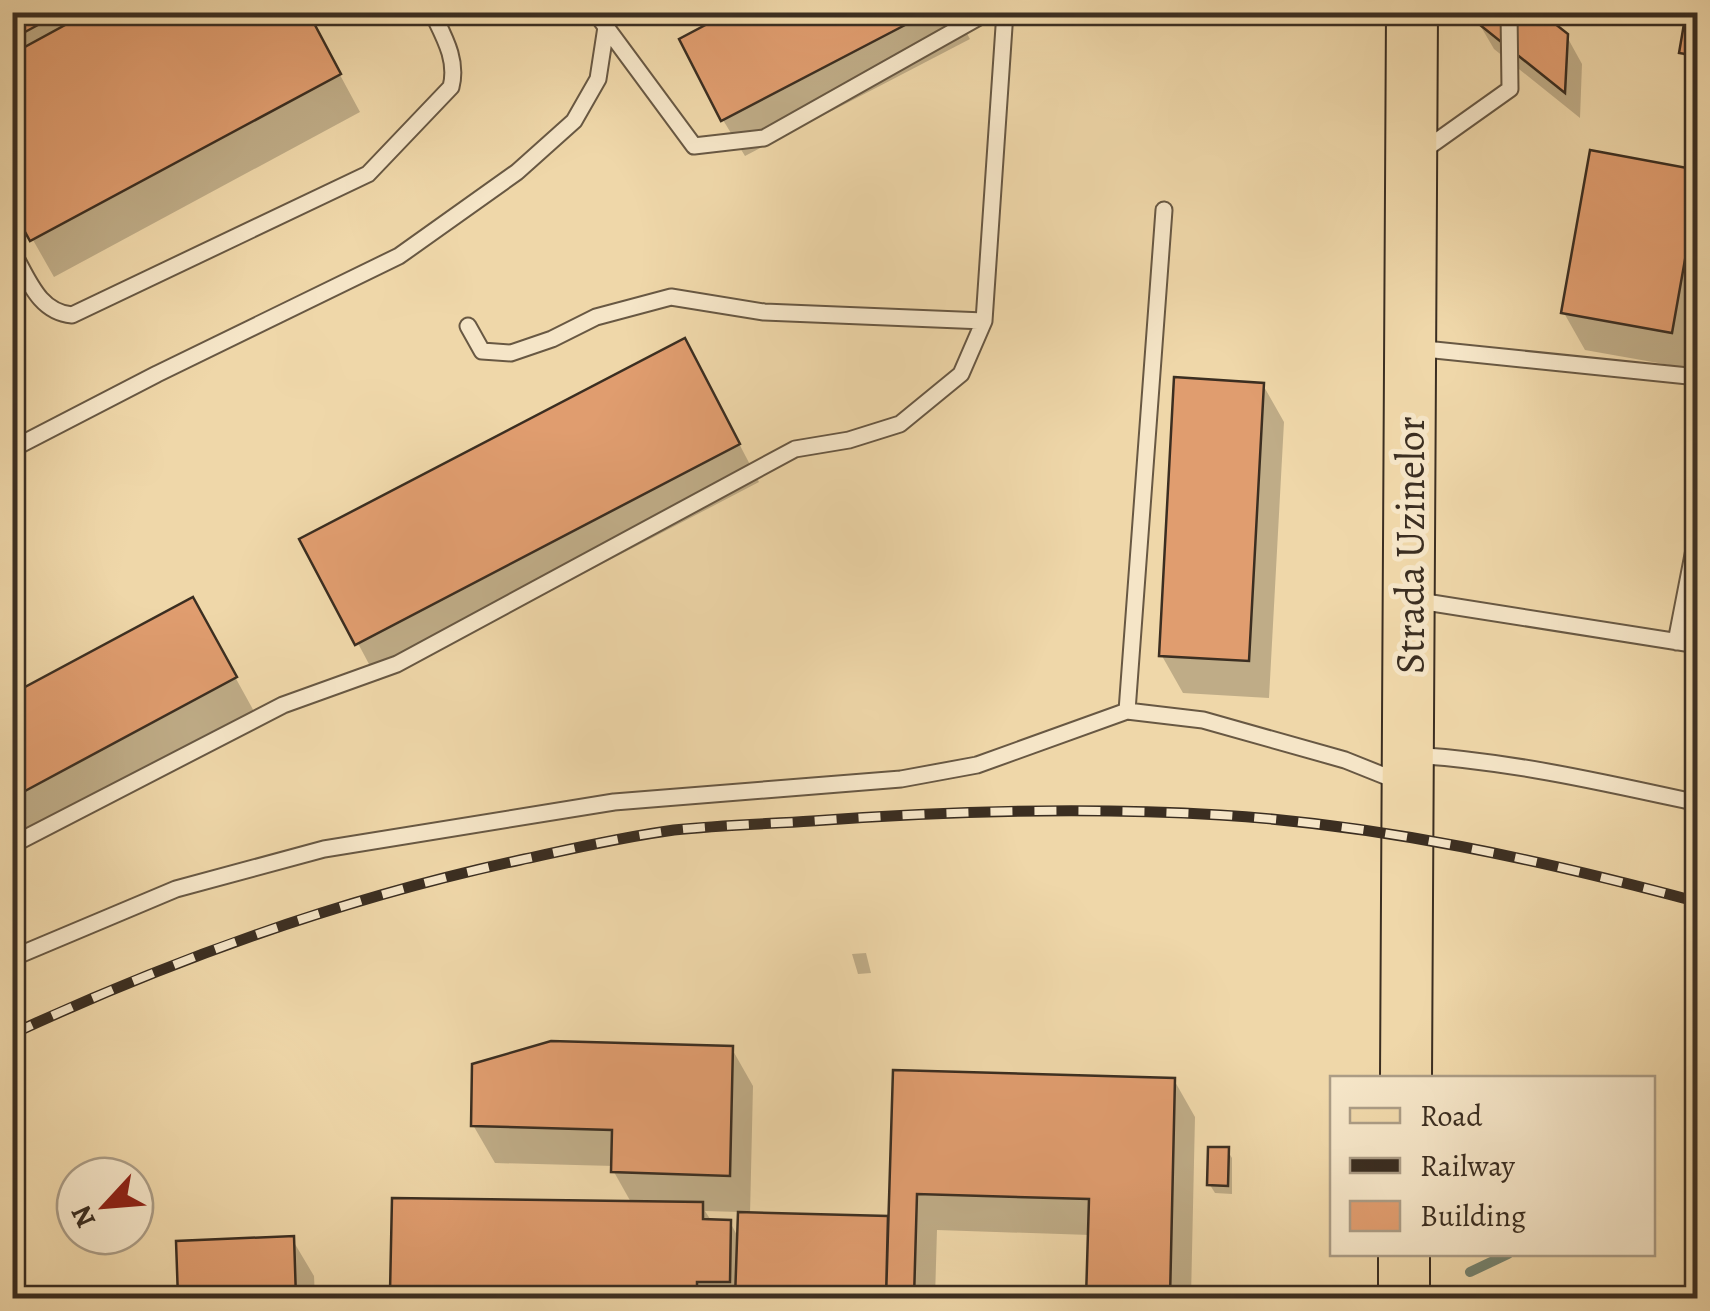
<svg xmlns="http://www.w3.org/2000/svg" width="1710" height="1311" viewBox="0 0 1710 1311" font-family="Alegreya,serif">
  <rect width="100%" height="100%" fill="#efd7a9"/>
  <filter id="stains"><feTurbulence type="fractalNoise" baseFrequency=".002" numOctaves="4"/><feColorMatrix values="0 0 0 0 .2 0 0 0 0 .09 0 0 0 0 .02 0 0 0 .5 -.17"/></filter>
  <radialGradient id="worn" r=".72"><stop offset=".6" stop-color="#630" stop-opacity="0"/><stop offset="1" stop-color="#630" stop-opacity=".3"/></radialGradient>
  <path fill="#0003" fill-rule="evenodd" d="M12,12H306L360,112L54,277L12,203Z
    M736,12H955L970,39L745,156L723,120Z
    M1478,12H1569L1556,28L1566,35L1582,64L1580,118L1494,49L1477,20Z
    M1589,12H1618L1606,26Z
    M1698,12V79L1682,53Z
    M1698,172V339L1692,369L1585,350L1564,313Z
    M705,378L759,482L378,681L303,540Z
    M1263,385L1284,422L1269,698L1183,693L1162,656Z
    M213,637L256,715L12,846V697Z
    M866,953L871,973L858,974L852,954Z
    M732,1049L753,1086L750,1215L887,1218L891,1225L895,1072L1174,1080L1195,1117L1191,1298H1089L1090,1235L937,1230L935,1298H397L393,1291L632,1204L614,1172V1166L495,1163L473,1125ZM705,1211L740,1212L739,1239L730,1222H712Z
    M1227,1150L1232,1158V1194L1215,1193L1210,1185Z
    M292,1239L314,1276L315,1298H181L179,1243Z"/>
  <g fill="none" stroke-linecap="round" stroke-linejoin="round">
    <path stroke="#75826e" stroke-width="10" d="M1470,1272L1508,1254"/>
  </g>
  <path fill="#e09d6f" stroke="#3b2e21" stroke-width="2.5" d="M12,12H62L12,39Z
    M89,12H308L341,74L30,241L12,208V54Z
    M730,12H930L721,121L679,39Z
    M1475,12H1540L1568,34L1565,93L1475,21Z
    M1686,12H1698V56L1679,53Z
    M1590,150L1698,170V186L1672,333L1561,313Z
    M685,338L740,444L355,645L299,539Z
    M1174,377L1264,383L1249,661L1159,656Z
    M193,597L237,677L12,798V694Z
    M551,1041L733,1046L730,1176L611,1172L612,1130L471,1126L472,1064Z
    M893,1070L1175,1078L1170,1298H1086L1089,1199L917,1194L914,1298H886Z
    M1208,1147H1229L1228,1186L1207,1185Z
    M392,1198L703,1202V1219L731,1220L730,1282H697V1296L390,1292Z
    M738,1212L888,1216L886,1298H735Z
    M294,1236L296,1298H178L176,1241Z"/>
  <g fill="none" stroke-linecap="round" stroke-linejoin="round">
    <g stroke="#685843" stroke-width="19">
      <path id="lane" d="M595,12L694,146L764,138L988,12
        M1420,153L1510,89L1509,12
        M12,251C28,278 38,312 72,315L368,174L451,87C458,60 444,37 432,12
        M468,326L482,351L511,353L552,339L596,317L671,297L764,312L984,321
        M1415,348L1698,377
        M12,449L157,374L399,256L517,172L574,121L598,79L606,27
        M1413,600L1698,645
        M1676,642L1697,534
        M1127,711L1164,210
        M1412,755C1510,761 1602,782 1698,803
        M12,845L283,705L397,664L795,449L849,440L900,424L961,374L984,321L1005,12
        M12,958L176,889L324,849L614,802L901,779L977,765L1127,711L1203,720L1345,760L1400,782"/>
    </g>
    <g stroke="#3b2e21" stroke-width="54">
      <path id="primary" d="M1406,1078L1412,12
        M1404,1298V1254"/>
    </g>
    <use href="#lane" stroke="#f5e5c7" stroke-width="15"/>
    <use href="#primary" stroke="#efd7a9" stroke-width="50"/>
    <g stroke="#3b2e21" stroke-width="11">
      <path id="rail" d="M12,1034C176,958 344,898 520,860C571,849 622,837 674,830C720,825 766,824 812,821C947,811 1085,807 1220,815C1381,825 1542,860 1698,902"/>
    </g>
    <use href="#rail" stroke="#f5e5c7" stroke-width="8" stroke-dasharray="22" stroke-linecap="butt"/>
  </g>
  <g text-anchor="middle" dominant-baseline="central" stroke-width="10" stroke-linejoin="round" paint-order="stroke">
    <g font-size="40" fill="#3b2e21" stroke="#f5e5c7">
      <text transform="translate(1410 545) rotate(-90)">Strada Uzinelor</text>
    </g>
  </g>
  <rect width="1710" height="1311" fill="none" stroke="#efd7a9" stroke-width="50"/>
  <rect x="15" y="15" width="1680" height="1281" fill="none" stroke="#3b2e21" stroke-width="5"/>
  <rect x="25" y="25" width="1660" height="1261" fill="none" stroke="#3b2e21" stroke-width="2.5"/>
  <rect x="1330" y="1076" width="325" height="180" fill="#f5e5c7" stroke="#ab9c85" stroke-width="2.5"/>
  <rect x="1350" y="1108" width="50" height="15" fill="#efd7a9" stroke="#ab9c85" stroke-width="2.5"/>
  <text x="1420" y="1126" font-size="30" fill="#3b2e21">Road</text>
  <rect x="1350" y="1158" width="50" height="15" fill="#3b2e21" stroke="#ab9c85" stroke-width="2.5"/>
  <text x="1420" y="1176" font-size="30" fill="#3b2e21">Railway</text>
  <rect x="1350" y="1201" width="50" height="30" fill="#e09d6f" stroke="#ab9c85" stroke-width="2.5"/>
  <text x="1420" y="1226" font-size="30" fill="#3b2e21">Building</text>
  <g transform="translate(105 1206) rotate(244)"><circle r="48" fill="#f5e5c7" stroke="#ab9c85" stroke-width="2.5"/>
  <path d="M0-8L18 38L0 25L-18 38Z" fill="#8f2418"/>
  <text y="-15" font-size="28" font-weight="bold" text-anchor="middle" fill="#3b2e21">N</text>
  </g>
  <rect width="100%" height="100%" filter="url(#stains)"/>
  <rect width="100%" height="100%" fill="url(#worn)"/>
</svg>
